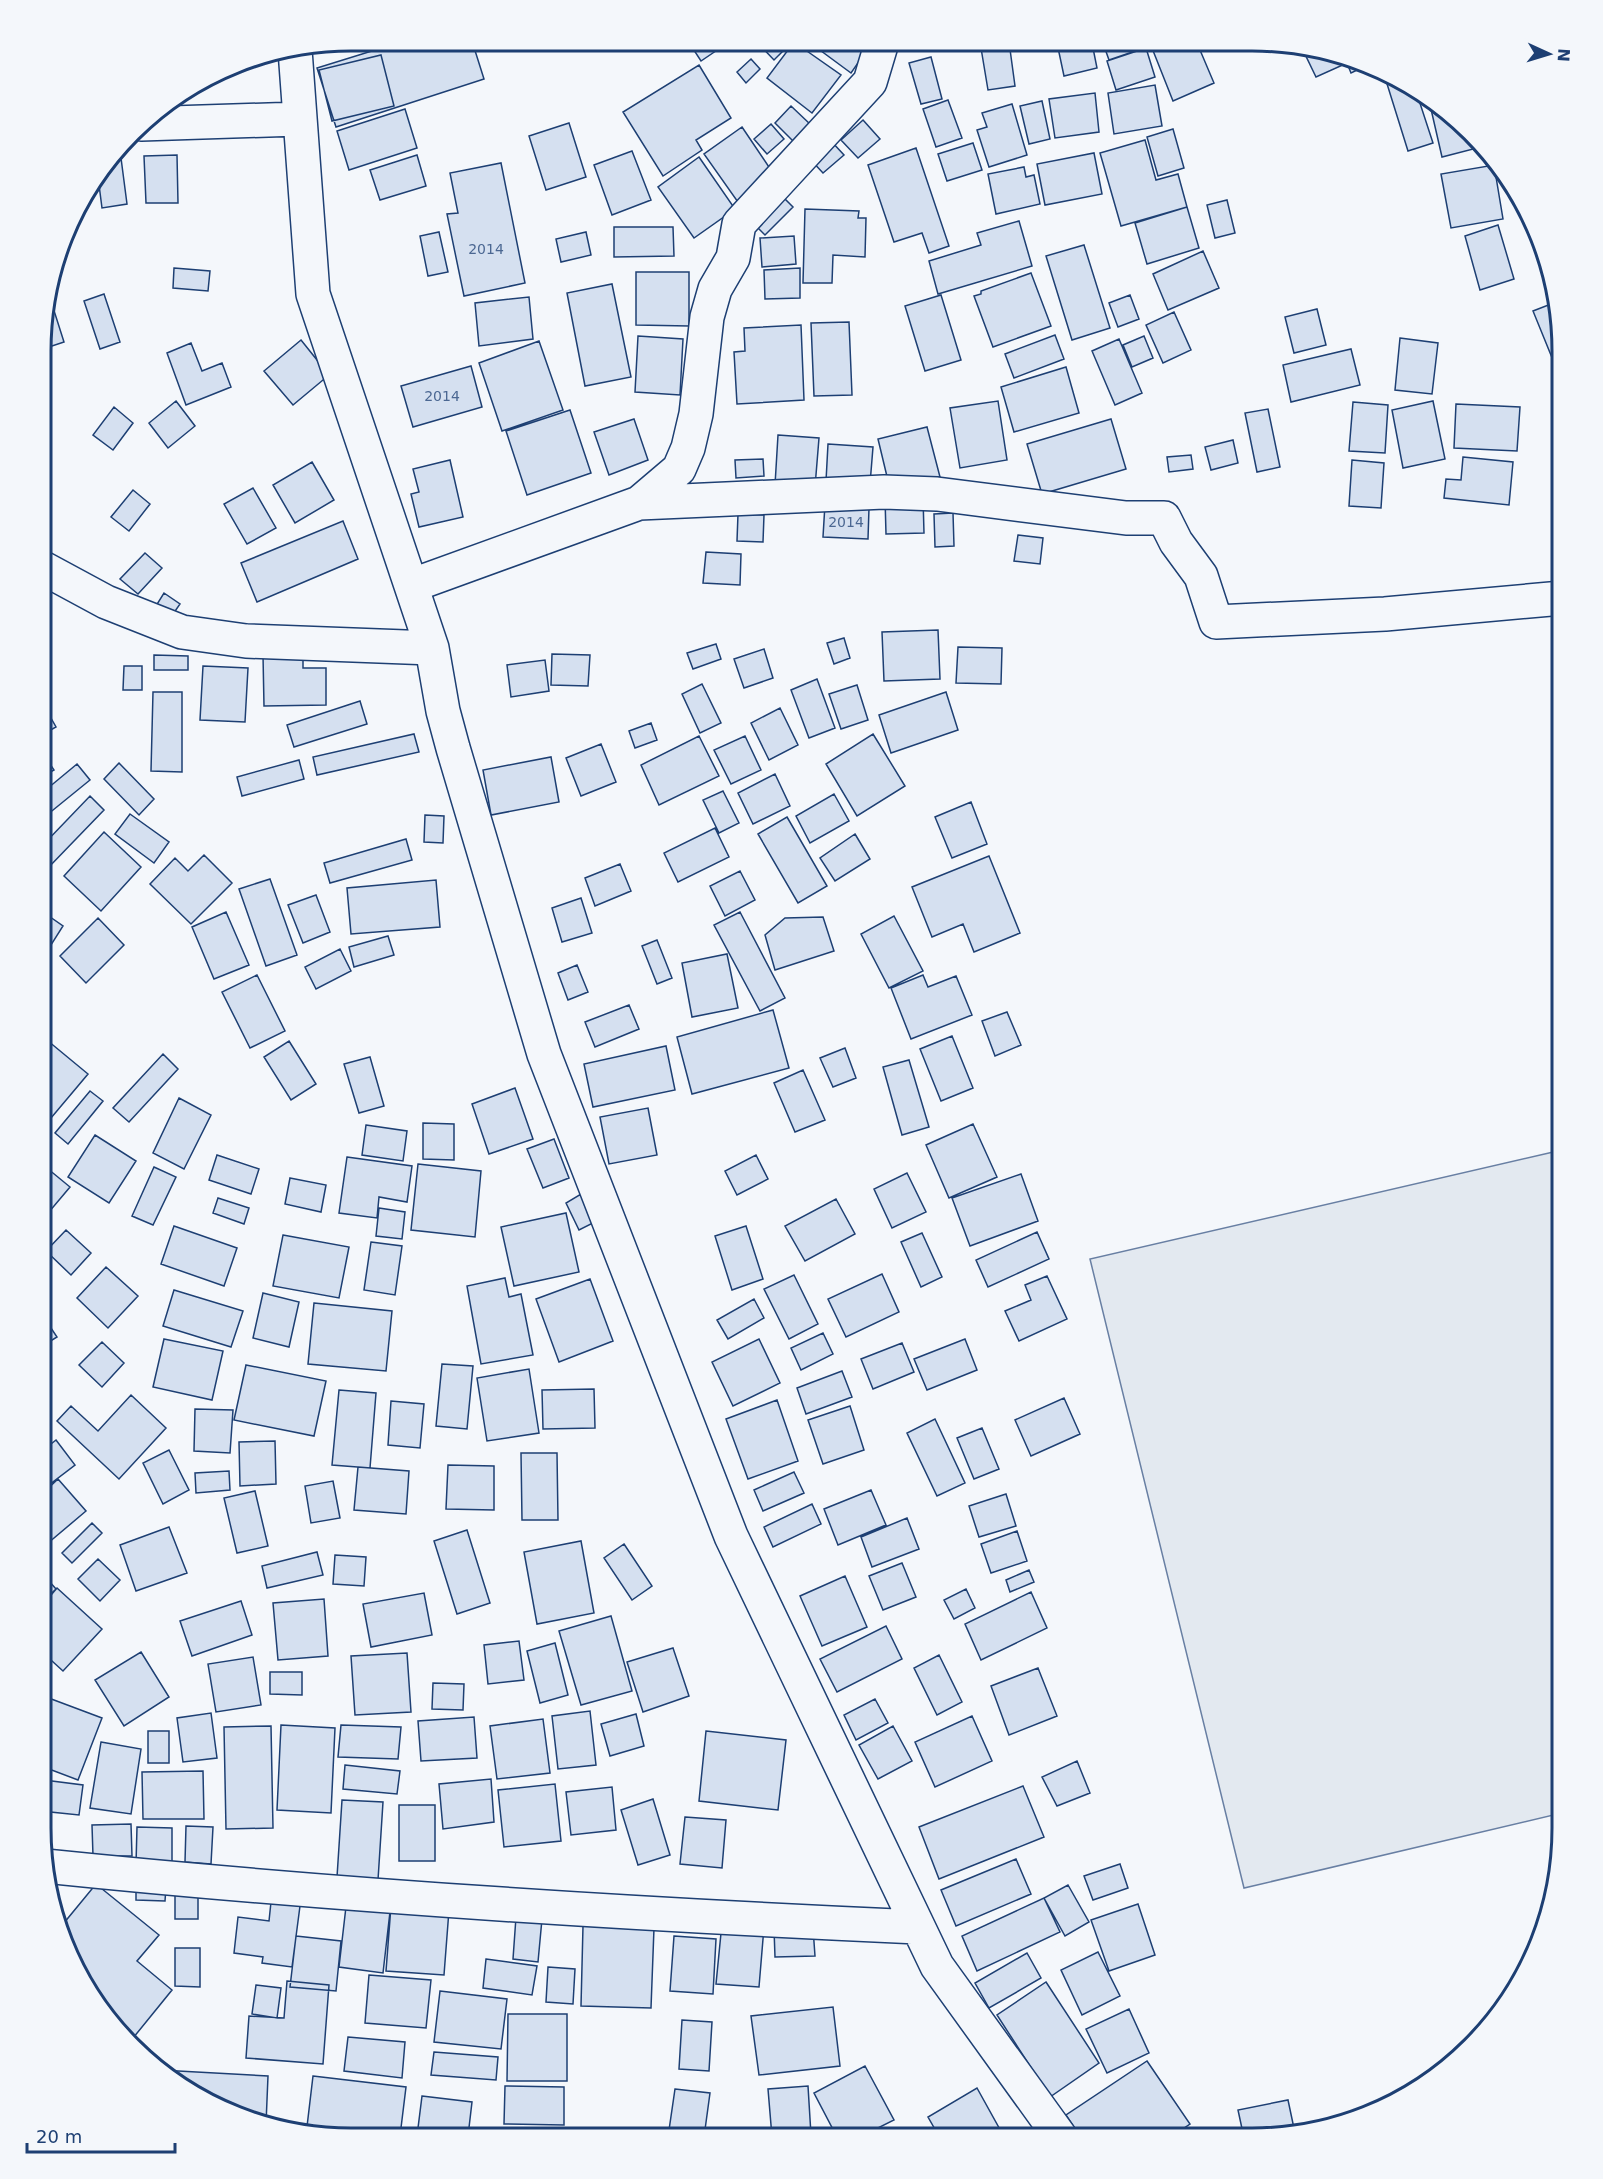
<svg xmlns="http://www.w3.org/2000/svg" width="1603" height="2179" viewBox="0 0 1603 2179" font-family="'DejaVu Sans',sans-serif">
  <rect width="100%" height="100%" fill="#f4f7fb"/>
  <path fill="#e3e9f0" stroke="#687fa3" stroke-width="1.5" d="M1562,1150V1813L1244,1888L1090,1259Z"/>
  <path fill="#d5e0f0" stroke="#1d3f73" stroke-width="1.5" d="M404,41H472L484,79L336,127L317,68Z
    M688,41L729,42L701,61Z
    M757,42H792L774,60Z
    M794,42L841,75L812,113L767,78Z
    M809,42H849L865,53L851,73Z
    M912,42H949V47Z
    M980,42H1009L1015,86L988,90Z
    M1057,43H1092L1097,68L1064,76Z
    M1103,43H1142L1144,48L1109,60Z
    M1150,43H1197L1214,83L1173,101Z
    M1309,47L1370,64L1351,73L1347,63L1316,77L1303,50Z
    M1146,48L1155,77L1116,90L1107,61Z
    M381,55L394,106L332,121L319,70Z
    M931,57L942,99L921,104L909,63Z
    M751,59L760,69L746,83L737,72Z
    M699,65L731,118L696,140L702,150L663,176L623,112Z
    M1383,71L1415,88L1433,143L1408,151Z
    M1155,85L1162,126L1114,134L1108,93Z
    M1095,93L1099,132L1055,138L1049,99Z
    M1428,96L1485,146L1442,157Z
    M948,100L962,138L936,147L923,109Z
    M1042,101L1050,139L1029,144L1020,106Z
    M1012,104L1027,155L989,167L977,130L987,127L982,113Z
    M791,106L811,125L794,142L775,123Z
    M405,109L417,148L349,170L337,131Z
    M863,120L880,139L858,158L841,140Z
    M569,123L586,177L546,190L529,136Z
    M771,124L784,139L767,154L754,139Z
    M742,127L777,179L740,205L704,154Z
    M1173,129L1184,168L1158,176L1147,137Z
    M1145,140L1156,180L1178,174L1187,207L1121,226L1100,153Z
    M831,141L844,155L823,173L810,159Z
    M973,143L982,170L947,181L938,154Z
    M916,148L949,246L929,253L922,233L894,242L868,165Z
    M632,151L651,200L612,215L594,165Z
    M1094,153L1102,194L1045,205L1037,164Z
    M177,155L178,203H146L144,156Z
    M417,155L426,186L380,200L370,170Z
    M699,157L735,209L694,238L658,187Z
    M121,158L127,204L102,208L98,177L112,159Z
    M501,163L525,283L464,296L447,214L458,213L450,173Z
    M1494,165L1503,219L1451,228L1441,174Z
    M1024,167L1026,177L1034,175L1040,204L996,214L988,174Z
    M782,196L793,207L765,235L754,224Z
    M1519,196L1530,213L1534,224L1530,226Z
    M1227,200L1235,233L1215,238L1207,205Z
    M1187,207L1199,248L1147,264L1135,223Z
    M805,209L859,211L858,218H866L865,257L833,255L832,283H803Z
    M1019,221L1032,266L938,294L929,261L981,245L977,233Z
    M1498,225L1514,279L1480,290L1465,236Z
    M614,227H673L674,256L614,257Z
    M439,232L448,272L428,276L420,236Z
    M586,232L591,255L561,262L556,239Z
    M794,236L796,264L762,267L760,238Z
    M1084,245L1110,328L1072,340L1046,256Z
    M1203,251L1219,288L1168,310L1153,274Z
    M174,268L210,271L208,291L173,288Z
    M800,268V298L765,299L764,270Z
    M636,272H689V326L636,325Z
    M1031,273L1051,326L993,347L974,296L981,294V291Z
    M612,284L631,377L585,386L567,293Z
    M104,294L120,342L100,349L84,301Z
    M941,295L961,360L925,371L905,306Z
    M1130,295L1139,319L1118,327L1109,303Z
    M529,297L533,339L479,346L475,303Z
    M50,298L64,342L43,349V310Z
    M1556,302L1562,362L1555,365L1533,311Z
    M1317,309L1326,345L1294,353L1285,317Z
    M1174,312L1191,350L1163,363L1146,325Z
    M849,322L852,395L814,396L811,323Z
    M801,325L804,400L737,404L734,352L745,351L744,328Z
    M1055,335L1064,359L1014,378L1005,354Z
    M638,336L683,339L680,395L635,392Z
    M1144,336L1153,358L1132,367L1123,345Z
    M1400,338L1438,343L1432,394L1395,390Z
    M1119,339L1142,393L1115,405L1092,351Z
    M301,340L329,375L293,405L264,371Z
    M539,341L563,410L502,431L479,363Z
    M191,343L202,371L222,363L231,387L186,405L167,353Z
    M1351,349L1360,385L1291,402L1283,365Z
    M471,366L482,407L413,427L401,386Z
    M1066,367L1079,413L1014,432L1001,387Z
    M176,401L195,426L168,448L149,423Z
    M998,401L1007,460L960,468L950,408Z
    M1433,401L1445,459L1403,468L1392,410Z
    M1353,402L1388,405L1385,453L1349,451Z
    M1456,404L1520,407L1517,451L1454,448Z
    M114,407L133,423L113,450L93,435Z
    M1268,409L1280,467L1257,472L1245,413Z
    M570,410L591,473L527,495L506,431Z
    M634,419L648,460L609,475L594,432Z
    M1111,419L1126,469L1042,494L1027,444Z
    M927,427L940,477L890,489L878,439Z
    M778,435L819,438L815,487L775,485Z
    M1233,440L1238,463L1211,470L1205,447Z
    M828,444L873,447L870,484L826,481Z
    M1191,455L1193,469L1169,472L1167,457Z
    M1463,457L1513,462L1509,505L1444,498L1446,479L1461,480Z
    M763,459L764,476L736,478L735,460Z
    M450,460L463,517L419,527L411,494L419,492L413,469Z
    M1352,460L1384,463L1381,508L1349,506Z
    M312,462L334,500L295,523L273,485Z
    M253,488L276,528L247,544L224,504Z
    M133,490L150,504L129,531L111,517Z
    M923,497L924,533L886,534L885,498Z
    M825,504L869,508L868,539L823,537Z
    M953,513L954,546L935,547L934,514Z
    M738,514L764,515L763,542L737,541Z
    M343,521L358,559L257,602L241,563Z
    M1018,535L1043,538L1040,564L1014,561Z
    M706,552L741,554L740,585L703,583Z
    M145,553L162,568L138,594L120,579Z
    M164,593L180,604L169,620L154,609Z
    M938,630L940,679L884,681L882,632Z
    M844,638L850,658L834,664L827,643Z
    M716,644L721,659L693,669L687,653Z
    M958,647L1002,648L1001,684L956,683Z
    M764,649L773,678L744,688L734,659Z
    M303,654V668H326V705L264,706L263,655Z
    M552,654L590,655L588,686L551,685Z
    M154,655L188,656V670H154Z
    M545,660L549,691L511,697L507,665Z
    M124,666H142V690H123Z
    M203,666L248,668L245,722L200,720Z
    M817,679L835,728L809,738L791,690Z
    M702,684L721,723L700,733L682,694Z
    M857,685L868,720L841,729L829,694Z
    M153,692H182V772L151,771Z
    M946,692L958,730L891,753L879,715Z
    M360,701L367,724L294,747L287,725Z
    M43,704L56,727L42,735Z
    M780,708L798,745L769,760L751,723Z
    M651,723L657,740L635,748L629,731Z
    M414,734L419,752L317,775L313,757Z
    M873,734L905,786L857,816L826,764Z
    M699,736L719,776L659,805L641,765Z
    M745,736L761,770L731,784L714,750Z
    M601,744L616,782L581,796L566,758Z
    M44,755L54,770L42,777V756Z
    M551,757L559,802L491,815L483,770Z
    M299,760L304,779L242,796L237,777Z
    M119,763L154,799L139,815L104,779Z
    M77,764L90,780L42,819V793Z
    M775,774L790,806L753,824L738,793Z
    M723,791L739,823L719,833L703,800Z
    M834,794L849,821L810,843L796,816Z
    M90,796L104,810L46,870L42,867V846Z
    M971,802L987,844L952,858L935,817Z
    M130,814L169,842L154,863L115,834Z
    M425,815L444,816L443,843L424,842Z
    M787,817L827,886L798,903L758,834Z
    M715,828L729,857L678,882L664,853Z
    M104,832L141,867L101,911L64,876Z
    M855,834L870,859L835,881L820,858Z
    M406,839L412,860L330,883L324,863Z
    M204,855L232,883L191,924L150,884L175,858L188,871Z
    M989,856L1020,933L974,952L963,924L932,937L912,887Z
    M620,864L631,891L595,906L585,878Z
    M740,871L755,900L725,916L710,886Z
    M270,879L297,955L266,966L239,889Z
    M436,880L440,927L351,934L347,888Z
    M316,895L330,932L303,943L288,905Z
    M581,898L592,933L562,942L552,908Z
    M43,912L63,926L51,945L42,938Z
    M226,912L249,965L214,979L192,927Z
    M740,912L785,998L760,1011L714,925Z
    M894,916L923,971L889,988L861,934Z
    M823,917L834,951L775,970L765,935L785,918Z
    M98,918L124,945L86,983L60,956Z
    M388,936L394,955L354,967L349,947Z
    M657,940L672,978L657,984L642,946Z
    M340,949L351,971L316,989L305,967Z
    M727,954L738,1008L692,1017L682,963Z
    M577,965L588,992L568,1000L558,973Z
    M257,975L285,1031L250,1048L222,992Z
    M923,975L928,987L956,976L972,1015L911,1039L891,988Z
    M629,1005L639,1029L595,1047L585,1022Z
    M773,1010L789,1068L692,1094L677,1037Z
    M1007,1012L1021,1045L995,1056L982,1021Z
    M42,1036L88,1074L51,1118L42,1111Z
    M952,1036L973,1088L941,1101L920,1049Z
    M289,1041L316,1084L291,1100L264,1057Z
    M666,1046L675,1090L593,1107L584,1064Z
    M845,1048L856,1078L833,1087L820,1058Z
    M163,1054L178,1069L129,1122L113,1108Z
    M370,1057L384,1106L359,1113L344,1064Z
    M909,1060L929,1127L902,1135L883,1067Z
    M803,1070L825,1120L795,1132L774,1083Z
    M515,1088L533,1139L489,1154L472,1104Z
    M90,1091L103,1101L68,1144L55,1133Z
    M179,1098L211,1115L184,1169L153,1153Z
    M648,1108L657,1155L609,1164L600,1117Z
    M423,1123L454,1124V1160L423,1159Z
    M973,1124L997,1177L949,1198L926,1145Z
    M366,1125L407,1131L403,1161L362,1155Z
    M95,1135L136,1161L109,1203L68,1177Z
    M554,1139L569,1178L543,1188L527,1149Z
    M217,1155L259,1169L251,1194L209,1180Z
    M756,1155L768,1179L737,1195L725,1171Z
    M347,1157L412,1166L407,1202L379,1197L377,1218L339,1213Z
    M42,1164L70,1187L49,1212L42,1205Z
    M418,1164L481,1171L475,1237L411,1230Z
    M154,1167L176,1177L153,1225L132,1216Z
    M907,1173L926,1212L892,1228L874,1189Z
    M1021,1174L1038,1221L970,1246L952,1198Z
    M290,1178L326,1185L321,1212L285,1204Z
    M581,1194L595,1222L579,1230L566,1203Z
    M218,1198L249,1208L244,1224L213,1213Z
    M836,1199L855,1234L805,1261L785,1226Z
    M379,1208L405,1212L402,1239L376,1236Z
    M566,1213L579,1272L514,1286L501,1227Z
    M174,1226L237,1248L224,1286L161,1264Z
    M746,1226L763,1279L732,1290L715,1236Z
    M66,1230L91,1253L71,1275L46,1251Z
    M1037,1232L1049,1259L988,1287L976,1260Z
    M922,1233L942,1277L921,1287L901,1242Z
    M283,1235L349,1247L339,1298L273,1286Z
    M371,1242L402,1246L395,1295L364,1290Z
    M106,1267L138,1296L108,1328L77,1298Z
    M882,1274L899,1312L846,1337L828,1299Z
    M794,1275L818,1324L789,1339L764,1289Z
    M1047,1276L1067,1319L1019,1341L1005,1311L1031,1300L1025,1285Z
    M505,1278L509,1297L521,1294L533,1355L481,1364L467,1286Z
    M590,1279L613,1341L559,1362L536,1299Z
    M174,1290L243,1311L231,1347L163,1326Z
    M263,1293L299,1302L289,1347L253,1338Z
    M754,1299L764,1318L728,1339L717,1320Z
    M314,1303L392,1311L386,1371L308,1364Z
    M41,1313L57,1337L41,1347Z
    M823,1333L833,1354L801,1370L791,1348Z
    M164,1339L223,1351L212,1400L153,1387Z
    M759,1339L780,1383L733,1406L712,1362Z
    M965,1339L977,1370L927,1390L914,1359Z
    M102,1342L124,1363L102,1387L79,1365Z
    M902,1343L914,1372L873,1389L861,1359Z
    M442,1364L473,1366L467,1429L436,1426Z
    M246,1365L326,1381L314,1436L234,1420Z
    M529,1369L539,1433L487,1441L477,1378Z
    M842,1371L852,1397L806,1414L797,1388Z
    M594,1389L595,1428L543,1429L542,1390Z
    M339,1390L376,1393L370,1468L332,1465Z
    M131,1395L166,1428L119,1479L57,1421L71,1406L98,1431Z
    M1064,1398L1080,1434L1031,1456L1015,1420Z
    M777,1400L798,1461L748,1479L726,1419Z
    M391,1401L424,1404L420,1448L388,1445Z
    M850,1406L864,1450L823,1464L808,1420Z
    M195,1409L233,1410L230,1453L194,1451Z
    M935,1419L965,1483L937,1496L907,1433Z
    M982,1428L999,1469L974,1479L957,1438Z
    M56,1440L75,1465L41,1491V1452Z
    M275,1441L276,1484L240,1486L239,1442Z
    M169,1450L189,1490L163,1504L143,1463Z
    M521,1453H557L558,1520H522Z
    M448,1465L494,1466V1510L446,1509Z
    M358,1467L409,1471L406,1514L354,1510Z
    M229,1471L230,1490L196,1493L195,1473Z
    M794,1472L804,1493L763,1511L754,1490Z
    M58,1479L86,1511L41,1549V1495Z
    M333,1481L340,1518L311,1523L305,1486Z
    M871,1490L886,1525L838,1545L824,1509Z
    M255,1491L268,1546L237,1553L224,1498Z
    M1006,1494L1016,1526L979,1537L969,1506Z
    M812,1504L821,1524L773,1547L764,1527Z
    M907,1518L919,1549L872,1567L861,1537Z
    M92,1523L102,1533L72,1563L62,1553Z
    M169,1527L187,1573L136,1591L120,1545Z
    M467,1530L490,1603L457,1614L434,1541Z
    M1017,1531L1027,1561L991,1573L981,1544Z
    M581,1541L594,1613L537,1624L524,1552Z
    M624,1544L652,1586L632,1600L604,1558Z
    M317,1552L323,1575L267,1588L262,1566Z
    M335,1555L366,1557L364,1586L333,1584Z
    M98,1559L120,1580L100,1601L78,1579Z
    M902,1563L916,1597L883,1610L869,1576Z
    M1029,1570L1034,1582L1010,1592L1006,1580Z
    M41,1572L56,1589L41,1603Z
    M845,1576L867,1627L822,1646L800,1596Z
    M57,1588L102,1629L63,1671L41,1651V1607Z
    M966,1589L975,1608L954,1619L944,1600Z
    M1031,1592L1047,1628L981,1660L965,1624Z
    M424,1593L432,1635L371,1647L363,1604Z
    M324,1599L328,1656L278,1660L273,1603Z
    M241,1601L252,1635L192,1656L180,1621Z
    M611,1616L632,1691L581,1705L559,1631Z
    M886,1626L902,1659L837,1692L820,1659Z
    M519,1641L524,1680L488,1684L484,1645Z
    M555,1643L568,1695L540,1703L527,1651Z
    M673,1648L689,1696L643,1712L627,1662Z
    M141,1652L169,1697L124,1726L95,1680Z
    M407,1653L411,1712L355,1715L351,1656Z
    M939,1655L962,1702L937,1715L914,1668Z
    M253,1657L261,1705L216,1712L208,1664Z
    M1038,1668L1057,1716L1009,1735L991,1686Z
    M270,1672H302V1695L270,1694Z
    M433,1683L464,1684L463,1710L432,1709Z
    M46,1697L102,1718L78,1780L41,1766V1712Z
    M875,1699L888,1723L856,1740L844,1715Z
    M590,1711L596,1765L558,1769L552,1716Z
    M211,1713L217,1758L183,1762L177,1718Z
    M636,1714L644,1746L610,1756L601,1724Z
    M972,1716L992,1761L935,1787L915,1742Z
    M474,1717L477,1758L421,1761L418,1721Z
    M543,1719L550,1773L497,1779L490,1726Z
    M281,1725L335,1728L331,1813L277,1810Z
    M341,1725L401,1727L398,1759L338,1757Z
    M271,1726L273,1828L226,1829L224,1727Z
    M893,1726L912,1761L878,1779L859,1745Z
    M148,1731H169V1763H148Z
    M706,1731L786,1740L778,1810L699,1801Z
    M101,1742L141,1749L131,1814L90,1808Z
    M1077,1761L1090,1793L1057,1806L1042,1777Z
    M345,1765L400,1771L397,1794L343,1789Z
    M203,1771L204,1819H143L142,1772Z
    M491,1779L494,1822L443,1829L439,1784Z
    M44,1780L83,1785L79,1815L41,1811Z
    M555,1784L561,1841L504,1847L498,1790Z
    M1023,1786L1044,1837L939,1879L919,1827Z
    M612,1787L616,1830L571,1835L566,1792Z
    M653,1799L670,1855L638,1865L621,1810Z
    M342,1800L383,1802L378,1880L337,1877Z
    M399,1805H435V1861H399Z
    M685,1817L726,1820L722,1868L680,1864Z
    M131,1824L132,1856H93L92,1825Z
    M186,1826L213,1827L211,1864L185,1862Z
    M137,1827L172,1828V1865L136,1864Z
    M1016,1859L1031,1894L956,1926L941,1890Z
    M1120,1864L1128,1888L1093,1900L1084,1876Z
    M96,1884L159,1935L137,1961L172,1990L129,2043L118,2033L73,1966L59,1929Z
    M1068,1885L1089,1922L1065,1936L1044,1898Z
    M136,1886L166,1887L165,1901L136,1900Z
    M175,1888H198V1919H175Z
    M347,1898L391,1903L383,1973L339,1967Z
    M1044,1898L1060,1932L977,1971L962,1936Z
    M271,1902L300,1906L292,1967L262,1963L263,1957L234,1953L238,1917L269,1921Z
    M1138,1904L1155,1955L1109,1971L1091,1920Z
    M391,1906L449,1910L444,1975L386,1971Z
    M516,1917L542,1919L538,1962L513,1959Z
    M722,1923L764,1927L759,1987L716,1984Z
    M583,1926L654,1928L651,2008L581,2006Z
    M813,1928L815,1956L775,1957L774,1929Z
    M296,1936L341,1941L336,1991L290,1987Z
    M674,1936L716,1939L713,1994L670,1991Z
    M175,1948H200V1987L175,1986Z
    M1098,1952L1120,1996L1082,2015L1061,1970Z
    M1027,1953L1041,1978L989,2008L975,1983Z
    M486,1959L537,1966L532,1995L483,1988Z
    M548,1967L575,1969L573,2004L546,2002Z
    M369,1975L431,1980L426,2028L365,2023Z
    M287,1981L329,1985L323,2064L246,2058L249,2016L284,2018Z
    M1046,1982L1099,2063L1050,2097L997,2015Z
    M256,1985L281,1988L277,2018L252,2014Z
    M440,1991L507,1999L501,2049L434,2042Z
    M833,2007L840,2066L759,2075L751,2016Z
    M1129,2009L1149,2053L1107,2073L1086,2029Z
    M508,2014H567V2081H507Z
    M682,2020L712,2022L709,2071L679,2069Z
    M348,2037L405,2042L402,2078L344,2071Z
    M434,2052L498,2057L496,2080L431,2075Z
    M1147,2061L1190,2124L1169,2138H1081L1066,2115Z
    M865,2066L894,2120L860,2137H837L814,2093Z
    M160,2070L268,2076L266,2124L233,2115L178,2086Z
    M313,2076L406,2087L400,2136L306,2135Z
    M505,2086L564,2087V2125L504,2124Z
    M808,2086L811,2135L772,2137L768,2089Z
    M977,2088L1003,2135L997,2138H940L928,2117Z
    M675,2089L710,2093L704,2137H668Z
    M422,2096L472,2102L468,2136H417Z
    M1288,2100L1295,2133L1244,2138L1238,2110Z
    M476,2133H527V2136H476Z"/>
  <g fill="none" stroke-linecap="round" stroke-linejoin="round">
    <g stroke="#1d3f73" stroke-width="36">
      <path id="minor" d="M295,50L313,294L432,648L443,711L453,748L544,1054L731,1536L937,1966L1061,2138
        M141,124L298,119
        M639,503L679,469L688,448L696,414L707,317L715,289L733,258L739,224L870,82L882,42
        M43,568L106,602L182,632L246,641L432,648
        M413,585L639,503L884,492L937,494L1126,518H1164L1176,542L1201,576L1216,622L1385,614L1562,598
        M45,1866C336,1896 626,1914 918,1927"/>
    </g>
    <use href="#minor" stroke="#f4f7fb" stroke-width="33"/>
  </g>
  <g text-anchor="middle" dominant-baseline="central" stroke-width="4.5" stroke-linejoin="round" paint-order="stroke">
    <g font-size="14" fill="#4b6792">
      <text x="486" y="249">2014</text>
      <text x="442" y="396">2014</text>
      <text x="846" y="522">2014</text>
    </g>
  </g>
  <path d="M0 0H1603V2179H0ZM351 51H1252A300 300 0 0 1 1552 351V1828A300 300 0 0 1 1252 2128H351A300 300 0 0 1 51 1828V351A300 300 0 0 1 351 51Z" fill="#f4f7fb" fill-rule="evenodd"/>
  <path fill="none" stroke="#1d3f73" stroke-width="3" d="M351 51H1252A300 300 0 0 1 1552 351V1828A300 300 0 0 1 1252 2128H351A300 300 0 0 1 51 1828V351A300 300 0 0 1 351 51Z"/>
  <g transform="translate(1549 54) rotate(94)" stroke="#f4f7fb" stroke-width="4.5" paint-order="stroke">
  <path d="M0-4.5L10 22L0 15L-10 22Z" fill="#1d3f73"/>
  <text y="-9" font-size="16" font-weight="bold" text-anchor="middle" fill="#1d3f73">N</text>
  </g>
  <path d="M27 2143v9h148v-9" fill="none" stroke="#1d3f73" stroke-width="3"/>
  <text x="36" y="2143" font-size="18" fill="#1d3f73" stroke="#f4f7fb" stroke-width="4.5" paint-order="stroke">20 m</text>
</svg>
